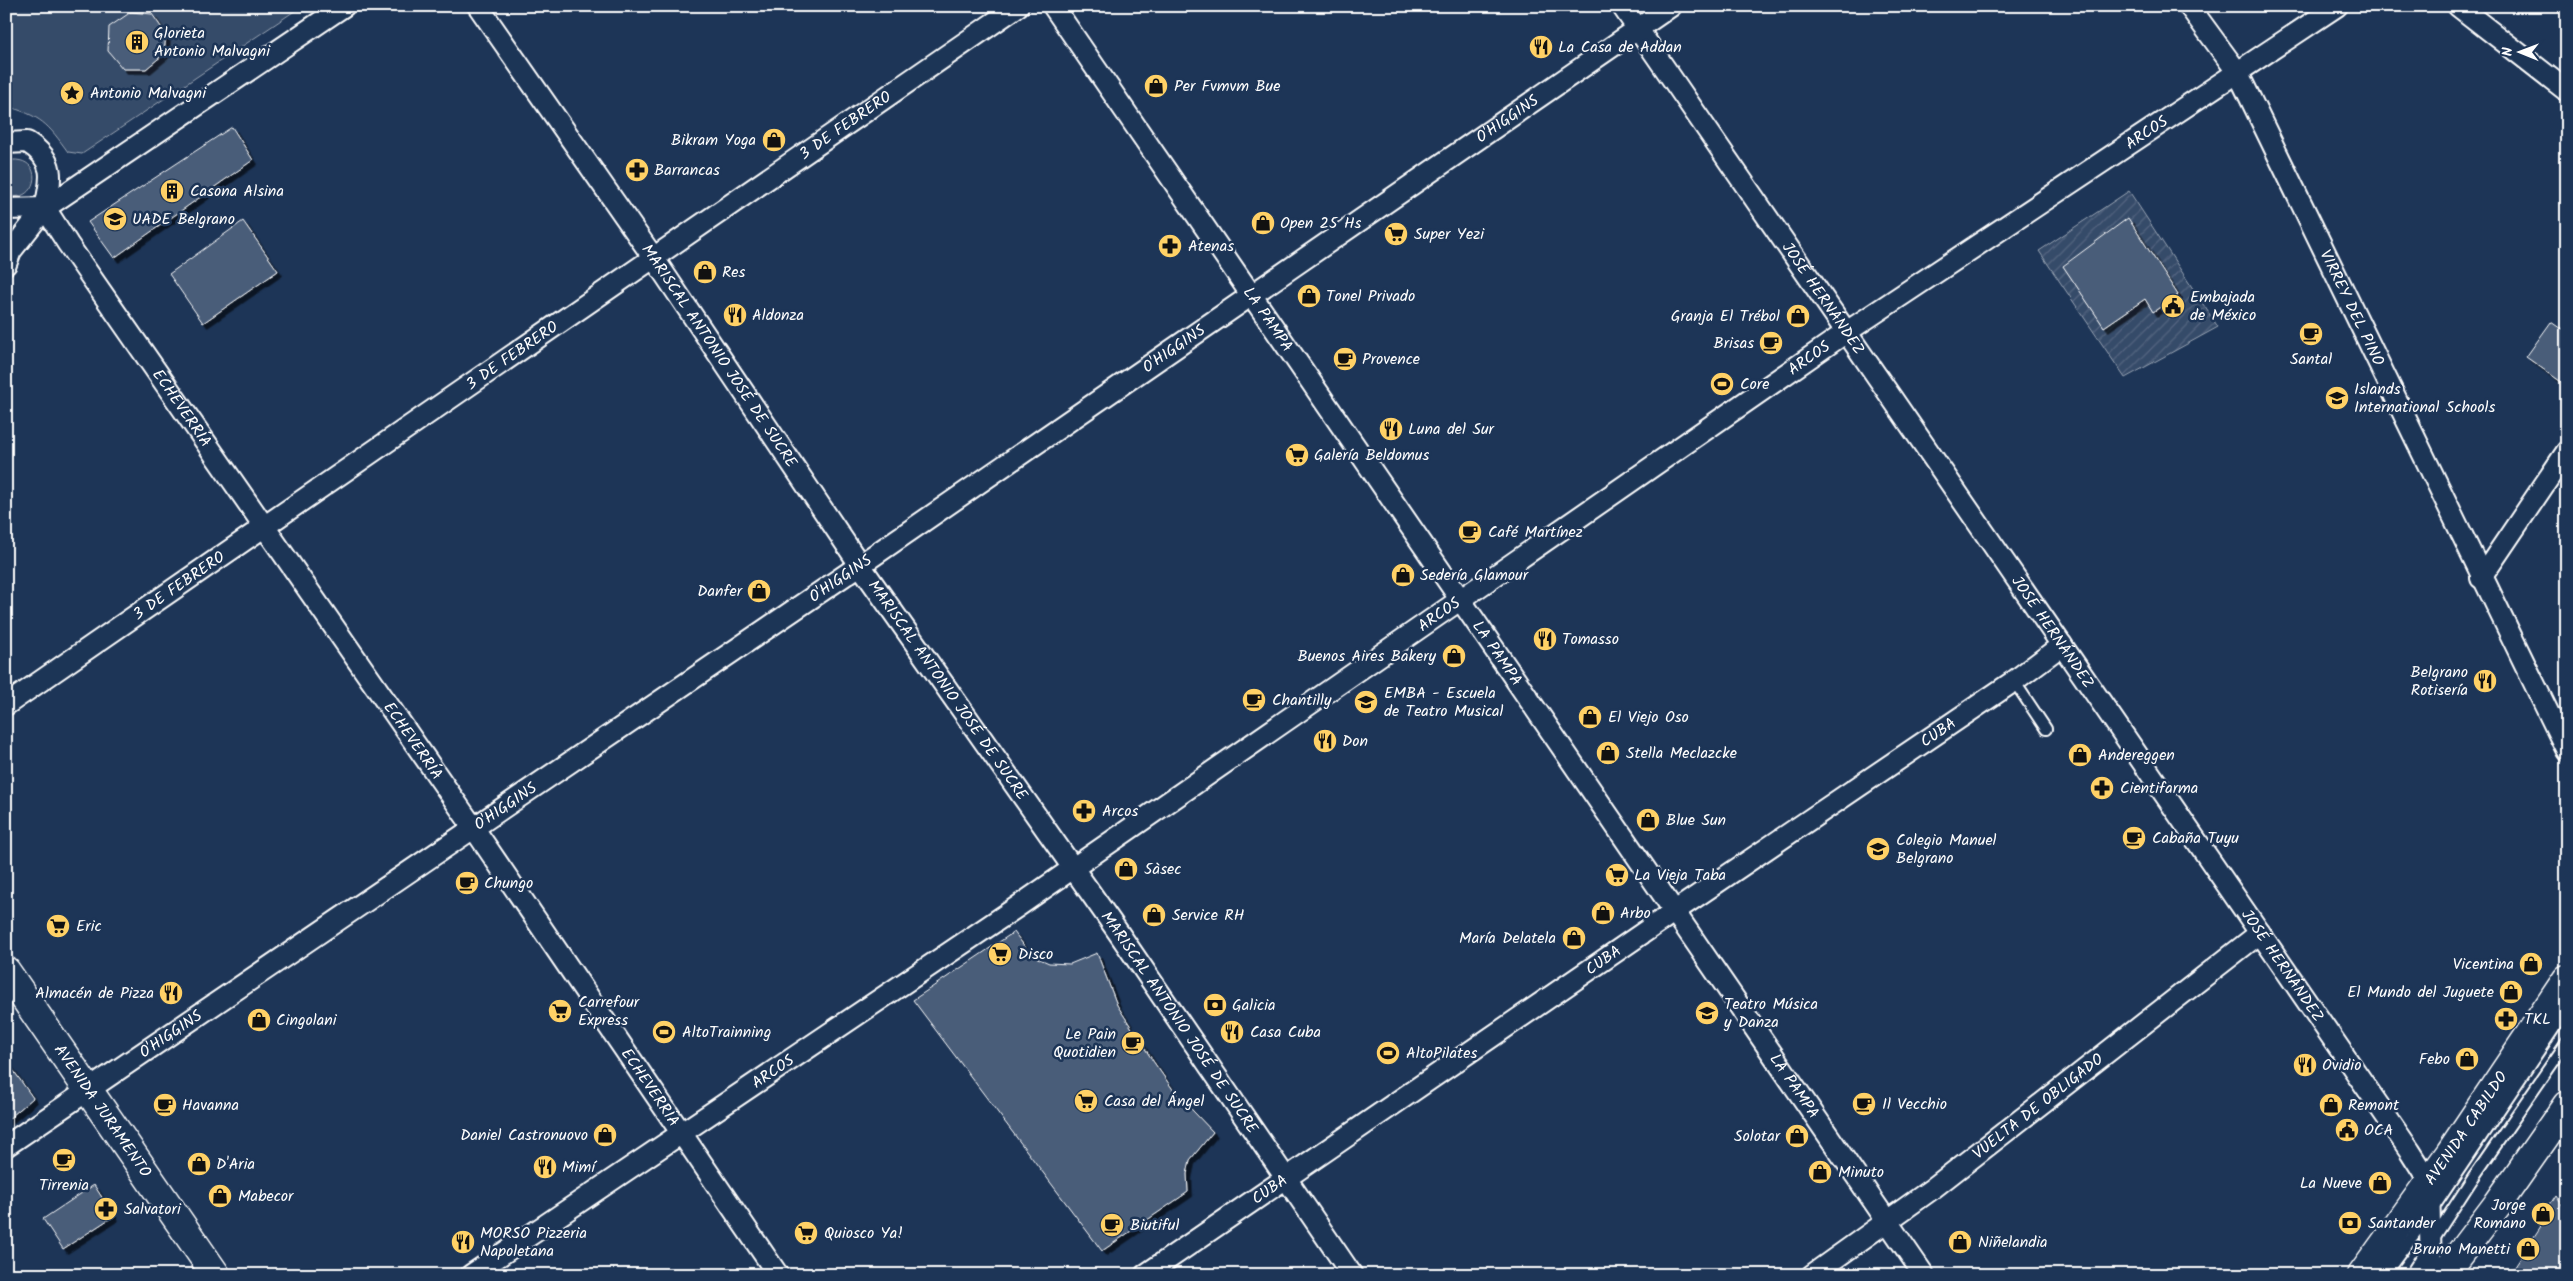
<svg xmlns="http://www.w3.org/2000/svg" width="2573" height="1281" viewBox="0 0 2573 1281" font-family="Kalam,sans-serif">
  <defs>
    <pattern id="garden-furrows" width="10" height="10" patternUnits="userSpaceOnUse" patternTransform="scale(1.25)"><rect width="10" height="10" fill="#364b69"/><path d="M-1 1l2-2M0 10L10 0M9 11l2-2" fill="none" stroke="#546680"/></pattern>
    <filter id="shadow"><feDropShadow dx="4.5" dy="4.5" stdDeviation="0" flood-color="#0009"/></filter>
  </defs>
  <rect width="100%" height="100%" fill="#1d3557"/>
  <filter id="ink" filterUnits="userSpaceOnUse"><feTurbulence type="fractalNoise" baseFrequency=".02" numOctaves="2"/><feDisplacementMap in="SourceGraphic" scale="10" xChannelSelector="R" yChannelSelector="G"/><feConvolveMatrix kernelMatrix="1 2 1 2 8 2 1 2 1" color-interpolation-filters="sRGB"/></filter>
  <g filter="url(#ink)">
    <path fill="#364b69" stroke="#9aa5b4" d="M6,6H302L82,154L68,152C48,124 41,116 6,106Z
      M12,160C48,158 35,208 6,194V162Z"/>
    <path fill="url(#garden-furrows)" stroke="#9aa5b4" fill-rule="evenodd" d="M2129,191L2218,327L2125,378L2039,251ZM2063,266L2178,295L2153,312L2145,299L2104,327Z"/>
    <path fill="#4a5d79" stroke="#fff" filter="url(#shadow)" d="M131,12L152,14L166,34L164,54L146,69H123L108,51L109,27Z
      M232,127L253,160L114,258L88,222Z
      M2128,218L2178,295L2153,312L2145,299L2104,327L2063,266Z
      M243,221L278,271L203,323L169,274Z
      M2551,322L2567,333V386L2526,357Z
      M1014,932L1031,955L1049,963L1070,964L1097,953L1117,1005L1153,1061L1174,1091L1213,1132L1190,1160L1187,1174L1188,1192L1102,1251L913,1000Z
      M6,1060L33,1098L6,1121Z
      M94,1185L114,1216L63,1249L43,1219Z
      M2556,1195L2567,1211V1275H2509L2541,1226L2538,1223Z"/>
    <g fill="none" stroke-linecap="round" stroke-linejoin="round">
      <g stroke="#fff" stroke-width="14">
        <path id="lane" d="M2014,681L2046,729
          M2384,1275L2430,1213L2567,1009
          M2410,1275L2473,1178L2567,1042"/>
      </g>
      <g stroke="#fff" stroke-width="24">
        <g id="street">
          <path id="s1" d="M478,6L653,257L860,565L1118,932L1352,1275"/>
          <path id="s2" d="M1053,6L1924,1275"/>
          <path id="s3" d="M1622,6L2410,1151L2429,1181L2431,1275"/>
          <path id="s4" d="M2189,6L2238,73L2567,751"/>
          <path d="M2458,6L2567,91"/>
          <path id="s5" d="M6,143L27,142C56,160 52,178 45,208L68,244L473,827L778,1275"/>
          <path d="M6,209L45,208"/>
          <path d="M6,264L11,251L45,208L344,6"/>
          <path d="M2481,578L2567,451"/>
          <path id="s6" d="M6,705L1018,6"/>
          <path id="s7" d="M6,1146L860,565L1671,6"/>
          <path id="s8" d="M471,1275L1017,907L1845,333L2337,6"/>
          <path id="s9" d="M1145,1275L1675,911L2014,681L2062,645"/>
          <path id="s10" d="M1812,1275L1932,1189L2260,933"/>
        </g>
      </g>
      <g stroke="#fff" stroke-width="31">
        <g id="secondary">
          <path id="s11" d="M6,971L216,1275"/>
          <path id="s12" d="M2362,1275L2450,1153L2567,979"/>
          <path d="M2444,1275L2497,1205L2567,1105"/>
        </g>
      </g>
      <use href="#lane" stroke="#1d3557" stroke-width="10"/>
      <use href="#street" stroke="#1d3557" stroke-width="20"/>
      <use href="#secondary" stroke="#1d3557" stroke-width="28"/>
    </g>
  </g>
  <defs>
    <g id="building-disc" transform="scale(1.25)"><circle r="9.5" fill="#ffd166" stroke="#1d3557"/><path d="M-4-6H4V6H1V3H-1V6H-4ZM-2.5-4.3h1.7v1.8h-1.7ZM.8-4.3h1.7v1.8H.8ZM-2.5-1h1.7V.8h-1.7ZM.8-1h1.7V.8H.8Z" fill="#111"/></g>
    <g id="restaurant-disc" transform="scale(1.25)"><circle r="9.5" fill="#ffd166" stroke="#1d3557"/><path d="M-5-6h1v4h1v-4h1v4h1v-4h1v5L-1.5 .5V6h-2V.5L-5-1ZM5-6V6H3V1.5H1.5Q1.5-4 5-6Z" fill="#111"/></g>
    <g id="shop-disc" transform="scale(1.25)"><circle r="9.5" fill="#ffd166" stroke="#1d3557"/><path d="M-5-2.5h2.3a2.7 3.5 0 0 1 5.4 0H5L5.5 6h-11ZM-1.5-2.5h3a1.5 2.3 0 0 0-3 0Z" fill="#111"/></g>
    <g id="sight-disc" transform="scale(1.25)"><circle r="9.5" fill="#ffd166" stroke="#1d3557"/><path d="M0-6L1.8-2.2L6-1.7L2.9 1.2L3.7 5.4L0 3.3L-3.7 5.4L-2.9 1.2L-6-1.7L-1.8-2.2Z" fill="#111"/></g>
    <g id="pharmacy-disc" transform="scale(1.25)"><circle r="9.5" fill="#ffd166" stroke="#1d3557"/><path d="M-2-6h4v4h4v4h-4v4h-4v-4h-4v-4h4Z" fill="#111"/></g>
    <g id="university-disc" transform="scale(1.25)"><circle r="9.5" fill="#ffd166" stroke="#1d3557"/><path d="M0-5L7-2L0 1L-7-2ZM-4 1L0 2.5L4 1V4Q0 6-4 4Z" fill="#111"/></g>
    <g id="supermarket-disc" transform="scale(1.25)"><circle r="9.5" fill="#ffd166" stroke="#1d3557"/><path d="M-6-5.5h2.5l.6 2H6L4.5 2H-2.5L-4.4-4H-6ZM-1.5 3.2a1.3 1.3 0 1 0 .1 0ZM3 3.2a1.3 1.3 0 1 0 .1 0Z" fill="#111"/></g>
    <g id="civic-disc" transform="scale(1.25)"><circle r="9.5" fill="#ffd166" stroke="#1d3557"/><path d="M-.6-6.5H3V-4.5H.6V-3L4-1V1h2V6H-6V1h2V-1L-.6-3ZM-1.2 2.5V6h2.4V2.5Z" fill="#111"/></g>
    <g id="cafe-disc" transform="scale(1.25)"><circle r="9.5" fill="#ffd166" stroke="#1d3557"/><path d="M-5.5-4.5H6V0H3Q3 3.5 0 3.5H-2.5Q-5.5 3.5-5.5 0ZM3-3.2v2h1.7v-2ZM-6 4.5H4V6H-6Z" fill="#111"/></g>
    <g id="stadium-disc" transform="scale(1.25)"><circle r="9.5" fill="#ffd166" stroke="#1d3557"/><path d="M0-5a6.5 5 0 1 0 0 10a6.5 5 0 1 0 0-10ZM-3.5-1.8h7v3.6h-7Z" fill="#111"/></g>
    <g id="school-disc" transform="scale(1.25)"><circle r="9.5" fill="#ffd166" stroke="#1d3557"/><path d="M0-5L7-2L0 1L-7-2ZM-4 1L0 2.5L4 1V4Q0 6-4 4Z" fill="#111"/></g>
    <g id="bank-disc" transform="scale(1.25)"><circle r="9.5" fill="#ffd166" stroke="#1d3557"/><path d="M-6-4H6V4H-6ZM0-2.3a2.3 2.3 0 1 0 0 4.6a2.3 2.3 0 1 0 0-4.6Z" fill="#111"/></g>
  </defs>
  <g fill-rule="evenodd">
    <use href="#building-disc" x="137" y="42"/>
    <use href="#restaurant-disc" x="1541" y="47"/>
    <use href="#shop-disc" x="1156" y="86"/>
    <use href="#sight-disc" x="72" y="93"/>
    <use href="#shop-disc" x="774" y="140"/>
    <use href="#pharmacy-disc" x="637" y="170"/>
    <use href="#building-disc" x="172" y="191"/>
    <use href="#university-disc" x="115" y="219"/>
    <use href="#shop-disc" x="1263" y="223"/>
    <use href="#supermarket-disc" x="1396" y="234"/>
    <use href="#pharmacy-disc" x="1170" y="246"/>
    <use href="#shop-disc" x="705" y="272"/>
    <use href="#shop-disc" x="1309" y="296"/>
    <use href="#civic-disc" x="2173" y="306"/>
    <use href="#restaurant-disc" x="735" y="315"/>
    <use href="#shop-disc" x="1798" y="316"/>
    <use href="#cafe-disc" x="2311" y="334"/>
    <use href="#cafe-disc" x="1771" y="343"/>
    <use href="#cafe-disc" x="1345" y="359"/>
    <use href="#stadium-disc" x="1722" y="384"/>
    <use href="#school-disc" x="2337" y="398"/>
    <use href="#restaurant-disc" x="1391" y="429"/>
    <use href="#supermarket-disc" x="1297" y="455"/>
    <use href="#cafe-disc" x="1470" y="532"/>
    <use href="#shop-disc" x="1403" y="575"/>
    <use href="#shop-disc" x="759" y="591"/>
    <use href="#restaurant-disc" x="1545" y="639"/>
    <use href="#shop-disc" x="1454" y="656"/>
    <use href="#restaurant-disc" x="2485" y="681"/>
    <use href="#cafe-disc" x="1254" y="700"/>
    <use href="#university-disc" x="1366" y="702"/>
    <use href="#shop-disc" x="1590" y="717"/>
    <use href="#restaurant-disc" x="1325" y="741"/>
    <use href="#shop-disc" x="1608" y="753"/>
    <use href="#shop-disc" x="2080" y="755"/>
    <use href="#pharmacy-disc" x="2102" y="788"/>
    <use href="#pharmacy-disc" x="1084" y="811"/>
    <use href="#shop-disc" x="1648" y="820"/>
    <use href="#cafe-disc" x="2134" y="838"/>
    <use href="#university-disc" x="1878" y="849"/>
    <use href="#shop-disc" x="1126" y="869"/>
    <use href="#supermarket-disc" x="1617" y="875"/>
    <use href="#cafe-disc" x="467" y="883"/>
    <use href="#shop-disc" x="1603" y="913"/>
    <use href="#shop-disc" x="1154" y="915"/>
    <use href="#supermarket-disc" x="58" y="926"/>
    <use href="#shop-disc" x="1574" y="938"/>
    <use href="#supermarket-disc" x="1000" y="954"/>
    <use href="#shop-disc" x="2531" y="964"/>
    <use href="#shop-disc" x="2511" y="992"/>
    <use href="#restaurant-disc" x="171" y="993"/>
    <use href="#bank-disc" x="1215" y="1005"/>
    <use href="#supermarket-disc" x="560" y="1011"/>
    <use href="#university-disc" x="1707" y="1013"/>
    <use href="#pharmacy-disc" x="2506" y="1019"/>
    <use href="#shop-disc" x="259" y="1020"/>
    <use href="#stadium-disc" x="664" y="1032"/>
    <use href="#restaurant-disc" x="1232" y="1032"/>
    <use href="#cafe-disc" x="1133" y="1043"/>
    <use href="#stadium-disc" x="1388" y="1053"/>
    <use href="#shop-disc" x="2467" y="1059"/>
    <use href="#restaurant-disc" x="2305" y="1065"/>
    <use href="#supermarket-disc" x="1086" y="1101"/>
    <use href="#cafe-disc" x="1864" y="1104"/>
    <use href="#cafe-disc" x="165" y="1105"/>
    <use href="#shop-disc" x="2331" y="1105"/>
    <use href="#civic-disc" x="2347" y="1130"/>
    <use href="#shop-disc" x="605" y="1135"/>
    <use href="#shop-disc" x="1797" y="1136"/>
    <use href="#cafe-disc" x="64" y="1160"/>
    <use href="#shop-disc" x="199" y="1164"/>
    <use href="#restaurant-disc" x="545" y="1167"/>
    <use href="#shop-disc" x="1820" y="1172"/>
    <use href="#shop-disc" x="2380" y="1183"/>
    <use href="#shop-disc" x="220" y="1196"/>
    <use href="#pharmacy-disc" x="106" y="1209"/>
    <use href="#shop-disc" x="2543" y="1214"/>
    <use href="#bank-disc" x="2350" y="1223"/>
    <use href="#cafe-disc" x="1112" y="1225"/>
    <use href="#supermarket-disc" x="806" y="1233"/>
    <use href="#restaurant-disc" x="463" y="1242"/>
    <use href="#shop-disc" x="1960" y="1242"/>
    <use href="#shop-disc" x="2528" y="1249"/>
  </g>
  <g text-anchor="middle" dominant-baseline="central" stroke-width="5" stroke-linejoin="round" paint-order="stroke">
    <g font-size="16" fill="#fff" stroke="#1d3557" text-anchor="start">
      <text x="154" y="33">Glorieta<tspan x="154" dy="18">Antonio Malvagni</tspan></text>
      <text x="1558" y="47">La Casa de Addan</text>
      <text x="1174" y="86">Per Fvmvm Bue</text>
      <text x="90" y="93">Antonio Malvagni</text>
      <text x="756" y="140" text-anchor="end">Bikram Yoga</text>
      <text x="654" y="170">Barrancas</text>
      <text x="190" y="191">Casona Alsina</text>
      <text x="132" y="219">UADE Belgrano</text>
      <text x="1280" y="223">Open 25 Hs</text>
      <text x="1414" y="234">Super Yezi</text>
      <text x="1188" y="246">Atenas</text>
      <text x="722" y="272">Res</text>
      <text x="1326" y="296">Tonel Privado</text>
      <text x="2190" y="297">Embajada<tspan x="2190" dy="18">de México</tspan></text>
      <text x="752" y="315">Aldonza</text>
      <text x="1780" y="316" text-anchor="end">Granja El Trébol</text>
      <text x="1754" y="343" text-anchor="end">Brisas</text>
      <text x="1362" y="359">Provence</text>
      <text x="2311" y="359" text-anchor="middle">Santal</text>
      <text x="1740" y="384">Core</text>
      <text x="2354" y="389">Islands<tspan x="2354" dy="18">International Schools</tspan></text>
      <text x="1408" y="429">Luna del Sur</text>
      <text x="1314" y="455">Galería Beldomus</text>
      <text x="1488" y="532">Café Martínez</text>
      <text x="1420" y="575">Sedería Glamour</text>
      <text x="742" y="591" text-anchor="end">Danfer</text>
      <text x="1562" y="639">Tomasso</text>
      <text x="1436" y="656" text-anchor="end">Buenos Aires Bakery</text>
      <text x="2468" y="672" text-anchor="end">Belgrano<tspan x="2468" dy="18">Rotisería</tspan></text>
      <text x="1384" y="693">EMBA - Escuela<tspan x="1384" dy="18">de Teatro Musical</tspan></text>
      <text x="1272" y="700">Chantilly</text>
      <text x="1608" y="717">El Viejo Oso</text>
      <text x="1342" y="741">Don</text>
      <text x="1626" y="753">Stella Meclazcke</text>
      <text x="2098" y="755">Andereggen</text>
      <text x="2120" y="788">Cientifarma</text>
      <text x="1102" y="811">Arcos</text>
      <text x="1666" y="820">Blue Sun</text>
      <text x="2152" y="838">Cabaña Tuyu</text>
      <text x="1896" y="840">Colegio Manuel<tspan x="1896" dy="18">Belgrano</tspan></text>
      <text x="1144" y="869">5àsec</text>
      <text x="1634" y="875">La Vieja Taba</text>
      <text x="484" y="883">Chungo</text>
      <text x="1620" y="913">Arbo</text>
      <text x="1172" y="915">Service RH</text>
      <text x="76" y="926">Eric</text>
      <text x="1556" y="938" text-anchor="end">María Delatela</text>
      <text x="1018" y="954">Disco</text>
      <text x="2514" y="964" text-anchor="end">Vicentina</text>
      <text x="2494" y="992" text-anchor="end">El Mundo del Juguete</text>
      <text x="154" y="993" text-anchor="end">Almacén de Pizza</text>
      <text x="578" y="1002">Carrefour<tspan x="578" dy="18">Express</tspan></text>
      <text x="1724" y="1004">Teatro Música<tspan x="1724" dy="18">y Danza</tspan></text>
      <text x="1232" y="1005">Galicia</text>
      <text x="2524" y="1019">TKL</text>
      <text x="276" y="1020">Cingolani</text>
      <text x="682" y="1032">AltoTrainning</text>
      <text x="1250" y="1032">Casa Cuba</text>
      <text x="1116" y="1034" text-anchor="end">Le Pain<tspan x="1116" dy="18">Quotidien</tspan></text>
      <text x="1406" y="1053">AltoPilates</text>
      <text x="2450" y="1059" text-anchor="end">Febo</text>
      <text x="2322" y="1065">Ovidio</text>
      <text x="1104" y="1101">Casa del Ángel</text>
      <text x="1882" y="1104">Il Vecchio</text>
      <text x="182" y="1105">Havanna</text>
      <text x="2348" y="1105">Remont</text>
      <text x="2364" y="1130">OCA</text>
      <text x="588" y="1135" text-anchor="end">Daniel Castronuovo</text>
      <text x="1780" y="1136" text-anchor="end">Solotar</text>
      <text x="216" y="1164">D'Aria</text>
      <text x="562" y="1167">Mimí</text>
      <text x="1838" y="1172">Minuto</text>
      <text x="2362" y="1183" text-anchor="end">La Nueve</text>
      <text x="64" y="1185" text-anchor="middle">Tirrenia</text>
      <text x="238" y="1196">Mabecor</text>
      <text x="2526" y="1205" text-anchor="end">Jorge<tspan x="2526" dy="18">Romano</tspan></text>
      <text x="124" y="1209">Salvatori</text>
      <text x="2368" y="1223">Santander</text>
      <text x="1130" y="1225">Biutiful</text>
      <text x="480" y="1233">MORSO Pizzeria<tspan x="480" dy="18">Napoletana</tspan></text>
      <text x="824" y="1233">Quiosco Ya!</text>
      <text x="1978" y="1242">Niñelandia</text>
      <text x="2510" y="1249" text-anchor="end">Bruno Manetti</text>
    </g>
    <g font-size="16" fill="#fff" stroke="#1d3557">
      <text stroke="none"><textPath href="#s7" startOffset="1819">O'HIGGINS</textPath></text>
      <text stroke="none"><textPath href="#s6" startOffset="1020">3 DE FEBRERO</textPath></text>
      <text stroke="none"><textPath href="#s8" startOffset="2028">ARCOS</textPath></text>
      <text stroke="none"><textPath href="#s3" startOffset="355">JOSÉ HERNÁNDEZ</textPath></text>
      <text stroke="none"><textPath href="#s4" startOffset="344">VIRREY DEL PINO</textPath></text>
      <text stroke="none"><textPath href="#s2" startOffset="380">LA PAMPA</textPath></text>
      <text stroke="none"><textPath href="#s7" startOffset="1414">O'HIGGINS</textPath></text>
      <text stroke="none"><textPath href="#s6" startOffset="615">3 DE FEBRERO</textPath></text>
      <text stroke="none"><textPath href="#s1" startOffset="425">MARISCAL ANTONIO JOSÉ DE SUCRE</textPath></text>
      <text stroke="none"><textPath href="#s8" startOffset="1622">ARCOS</textPath></text>
      <text stroke="none"><textPath href="#s5" startOffset="339">ECHEVERRÍA</textPath></text>
      <text stroke="none"><textPath href="#s7" startOffset="1009">O'HIGGINS</textPath></text>
      <text stroke="none"><textPath href="#s6" startOffset="210">3 DE FEBRERO</textPath></text>
      <text stroke="none"><textPath href="#s8" startOffset="1172">ARCOS</textPath></text>
      <text stroke="none"><textPath href="#s3" startOffset="760">JOSÉ HERNÁNDEZ</textPath></text>
      <text stroke="none"><textPath href="#s2" startOffset="785">LA PAMPA</textPath></text>
      <text stroke="none"><textPath href="#s1" startOffset="830">MARISCAL ANTONIO JOSÉ DE SUCRE</textPath></text>
      <text stroke="none"><textPath href="#s9" startOffset="961">CUBA</textPath></text>
      <text stroke="none"><textPath href="#s5" startOffset="744">ECHEVERRÍA</textPath></text>
      <text stroke="none"><textPath href="#s7" startOffset="604">O'HIGGINS</textPath></text>
      <text stroke="none"><textPath href="#s9" startOffset="556">CUBA</textPath></text>
      <text stroke="none"><textPath href="#s3" startOffset="1165">JOSÉ HERNÁNDEZ</textPath></text>
      <text stroke="none"><textPath href="#s1" startOffset="1235">MARISCAL ANTONIO JOSÉ DE SUCRE</textPath></text>
      <text stroke="none"><textPath href="#s7" startOffset="199">O'HIGGINS</textPath></text>
      <text stroke="none"><textPath href="#s8" startOffset="364">ARCOS</textPath></text>
      <text stroke="none"><textPath href="#s2" startOffset="1310">LA PAMPA</textPath></text>
      <text stroke="none"><textPath href="#s5" startOffset="1164">ECHEVERRÍA</textPath></text>
      <text stroke="none"><textPath href="#s10" startOffset="282">VUELTA DE OBLIGADO</textPath></text>
      <text stroke="none"><textPath href="#s11" startOffset="170">AVENIDA JURAMENTO</textPath></text>
      <text stroke="none"><textPath href="#s12" startOffset="180">AVENIDA CABILDO</textPath></text>
      <text stroke="none"><textPath href="#s9" startOffset="151">CUBA</textPath></text>
    </g>
  </g>
  <rect width="2573" height="1281" fill="none" stroke="#1d3557" stroke-width="25"/>
  <rect x="12" y="12" width="2548" height="1256" fill="none" stroke="#fff" stroke-width="2" filter="url(#ink)"/>
  <g transform="translate(2520 52) rotate(271)" stroke="#1d3557" stroke-width="4" paint-order="stroke">
  <path d="M0-4L9 19L0 12L-9 19Z" fill="#ffffff"/>
  <text y="-8" font-size="14" font-weight="bold" text-anchor="middle" fill="#ffffff">N</text>
  </g>
</svg>
